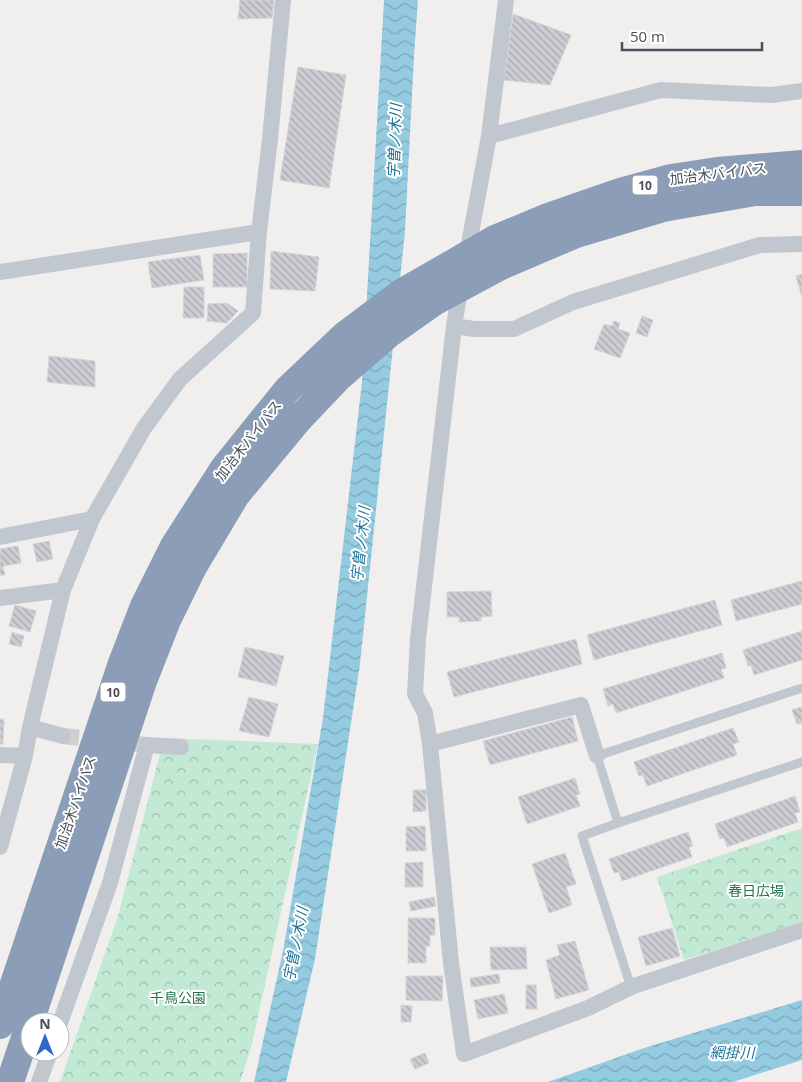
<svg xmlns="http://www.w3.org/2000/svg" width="802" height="1082" viewBox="0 0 802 1082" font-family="'Open Sans','Noto Sans JP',sans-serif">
  <defs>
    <pattern id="forest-crowns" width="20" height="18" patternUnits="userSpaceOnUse" patternTransform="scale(1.25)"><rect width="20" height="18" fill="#c2e9d4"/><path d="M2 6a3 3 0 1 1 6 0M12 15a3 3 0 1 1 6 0" fill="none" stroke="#a0bfaf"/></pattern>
    <pattern id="water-waves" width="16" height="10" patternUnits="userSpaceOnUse" patternTransform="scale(1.25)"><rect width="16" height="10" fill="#94cbe1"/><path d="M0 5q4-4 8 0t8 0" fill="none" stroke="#7ba7b9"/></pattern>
    <pattern id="building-back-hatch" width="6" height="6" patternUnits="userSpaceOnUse" patternTransform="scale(1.25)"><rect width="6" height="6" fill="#cccdd2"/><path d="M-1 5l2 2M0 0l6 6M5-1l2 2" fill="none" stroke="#a8a9ad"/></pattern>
  </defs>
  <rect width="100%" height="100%" fill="#f1efee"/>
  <path fill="url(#forest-crowns)" d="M164,738L318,744L251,1048L240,1082H60L118,916Z
    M802,828V922L684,960L657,877Z"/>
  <path fill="url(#water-waves)" d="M384,0H418L414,56L405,231L360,664L315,959L286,1082H254L283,951L323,718L362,382Z
    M802,1000V1060L733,1082H548L644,1048Z"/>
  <path fill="url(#building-back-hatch)" stroke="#d3d4d9" d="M240,0H274L272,18L238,19Z
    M513,14L571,35L550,85L504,80Z
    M298,67L346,75L329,188L280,180Z
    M271,251L319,257L315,291L270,289Z
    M247,253V287H213V254Z
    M200,255L204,280L152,288L148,262Z
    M802,274V297L796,276Z
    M184,287H204V318H183Z
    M227,303L238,311L227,323L207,321L208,304Z
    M642,316L653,320L647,337L636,333Z
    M614,321L620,323L618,329L630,333L620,358L594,349L604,324L612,326Z
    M49,356L95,361V387L47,382Z
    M49,541L53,559L37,562L33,544Z
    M18,546L21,563L3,566L5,575H0V549Z
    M802,581V604L736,621L731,600Z
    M491,591L492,616L481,617V621L459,622V617H447V592Z
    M715,600L722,625L594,660L587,635Z
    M15,605L36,611L30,632L9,626Z
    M802,631V660L754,675L751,665L748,666L743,650Z
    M12,632L24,636L21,647L9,644Z
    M576,639L582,664L454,697L447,672Z
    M245,647L284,656L276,686L238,677Z
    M722,653L726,668L721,669L724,678L616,713L613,704L608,706L603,689Z
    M249,697L278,704L269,737L239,731Z
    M802,707V725L801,723L797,724L792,710Z
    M572,717L578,741L490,765L483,741Z
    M0,719H4L3,744H0Z
    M733,728L739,742L733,744L737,755L647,786L643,775L639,776L634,762Z
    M575,778L580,794L576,795L580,806L527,824L518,797Z
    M413,790H426V811L413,812Z
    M795,796L800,812L795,813L798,822L727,847L724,838L720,839L715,824Z
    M425,826L426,851H406V827Z
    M688,832L693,846L689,847L692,857L622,881L619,872L614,873L609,859Z
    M565,853L576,884L566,887L572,905L549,913L532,864Z
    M423,862V887H405V863Z
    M434,897L436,906L411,911L409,902Z
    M408,918H435V935H430V946H426V963H408Z
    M672,928L680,956L646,966L638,937Z
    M575,941L589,990L556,999L546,960L560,955L557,945Z
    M490,947H526L527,969L491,970Z
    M499,974L500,983L471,987L470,978Z
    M406,976H443L442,1001L406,1000Z
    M526,985H536L537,1009H526Z
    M504,994L508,1013L478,1019L474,1000Z
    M401,1005L412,1006L411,1022H401Z
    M425,1053L429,1063L415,1069L410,1059Z"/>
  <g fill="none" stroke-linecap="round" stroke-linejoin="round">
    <path stroke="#cfcfd0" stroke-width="16" stroke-dasharray="16 8" stroke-linecap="butt" d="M63,736L147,745"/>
    <path stroke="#c1c7cf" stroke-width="9" d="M618,823L597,756L802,688
      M631,987L582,836L618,823L802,762"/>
    <path stroke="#c1c7cf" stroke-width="16" d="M489,136L661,90L772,95L802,91
      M466,260L489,136L506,0
      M0,272L259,232
      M461,284L454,326L418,639L415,694L425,713L430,744L451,963L464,1054L588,1008L631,987L802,930
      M454,326L474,329H514L573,302L760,245L802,244
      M0,537L92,519
      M0,598L63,590
      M30,727L63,736
      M430,744L581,705L597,756
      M0,755L25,756
      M0,847L25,756L30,727L63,590L92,519L144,428L180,379L253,313L259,232L270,139L283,0
      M60,1023L110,883L147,745L181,747
      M39,1082L50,1052"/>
    <path stroke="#8c9db7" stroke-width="28" d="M30,1022L143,681L167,620L193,567L236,495L299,419L337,379L390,333L434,302L503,265L576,234L663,208L755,192H802
      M0,1025L122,663L144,606L174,546L224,468L287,390L345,335L401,293L495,239L548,217L620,192L671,178L717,171L802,164
      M10,1082L30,1023"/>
  </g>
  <g text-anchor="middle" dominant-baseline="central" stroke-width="4" stroke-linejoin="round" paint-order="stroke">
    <g fill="#fff" stroke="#80848b" stroke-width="1">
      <rect x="632.5" y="175.5" width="25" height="19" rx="4"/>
      <rect x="100.5" y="682.5" width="25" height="19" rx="4"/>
    </g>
    <g font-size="12" font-weight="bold" fill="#495059">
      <text x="645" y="185">10</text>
      <text x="113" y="692">10</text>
    </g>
    <g font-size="14" fill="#495059" stroke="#fff">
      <text transform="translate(718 173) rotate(-7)">加治木バイパス</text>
      <text transform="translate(248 440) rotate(-52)">加治木バイパス</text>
      <text transform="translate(75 802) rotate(-71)">加治木バイパス</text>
    </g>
    <g font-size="14" fill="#227250" stroke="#fff">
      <text x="756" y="890">春日広場</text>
      <text x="178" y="997">千鳥公園</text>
    </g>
    <g font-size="15" font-style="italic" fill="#1d7498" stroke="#fff">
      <text transform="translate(394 141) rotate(-88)">宇曽ノ木川</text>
      <text transform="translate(360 544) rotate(-84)">宇曽ノ木川</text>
      <text transform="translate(295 944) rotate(-79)">宇曽ノ木川</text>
      <text x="732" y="1052">網掛川</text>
    </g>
  </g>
  <g transform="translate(45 1037)"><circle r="24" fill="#ffffff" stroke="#b6b9bd"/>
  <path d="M0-4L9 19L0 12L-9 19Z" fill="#2f66ca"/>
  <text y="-8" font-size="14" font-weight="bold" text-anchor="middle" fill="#495059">N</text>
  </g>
  <path d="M622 42v8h140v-8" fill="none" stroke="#495059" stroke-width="2.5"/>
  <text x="630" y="42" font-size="15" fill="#495059" stroke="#ffffff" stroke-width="4" paint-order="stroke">50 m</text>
</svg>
